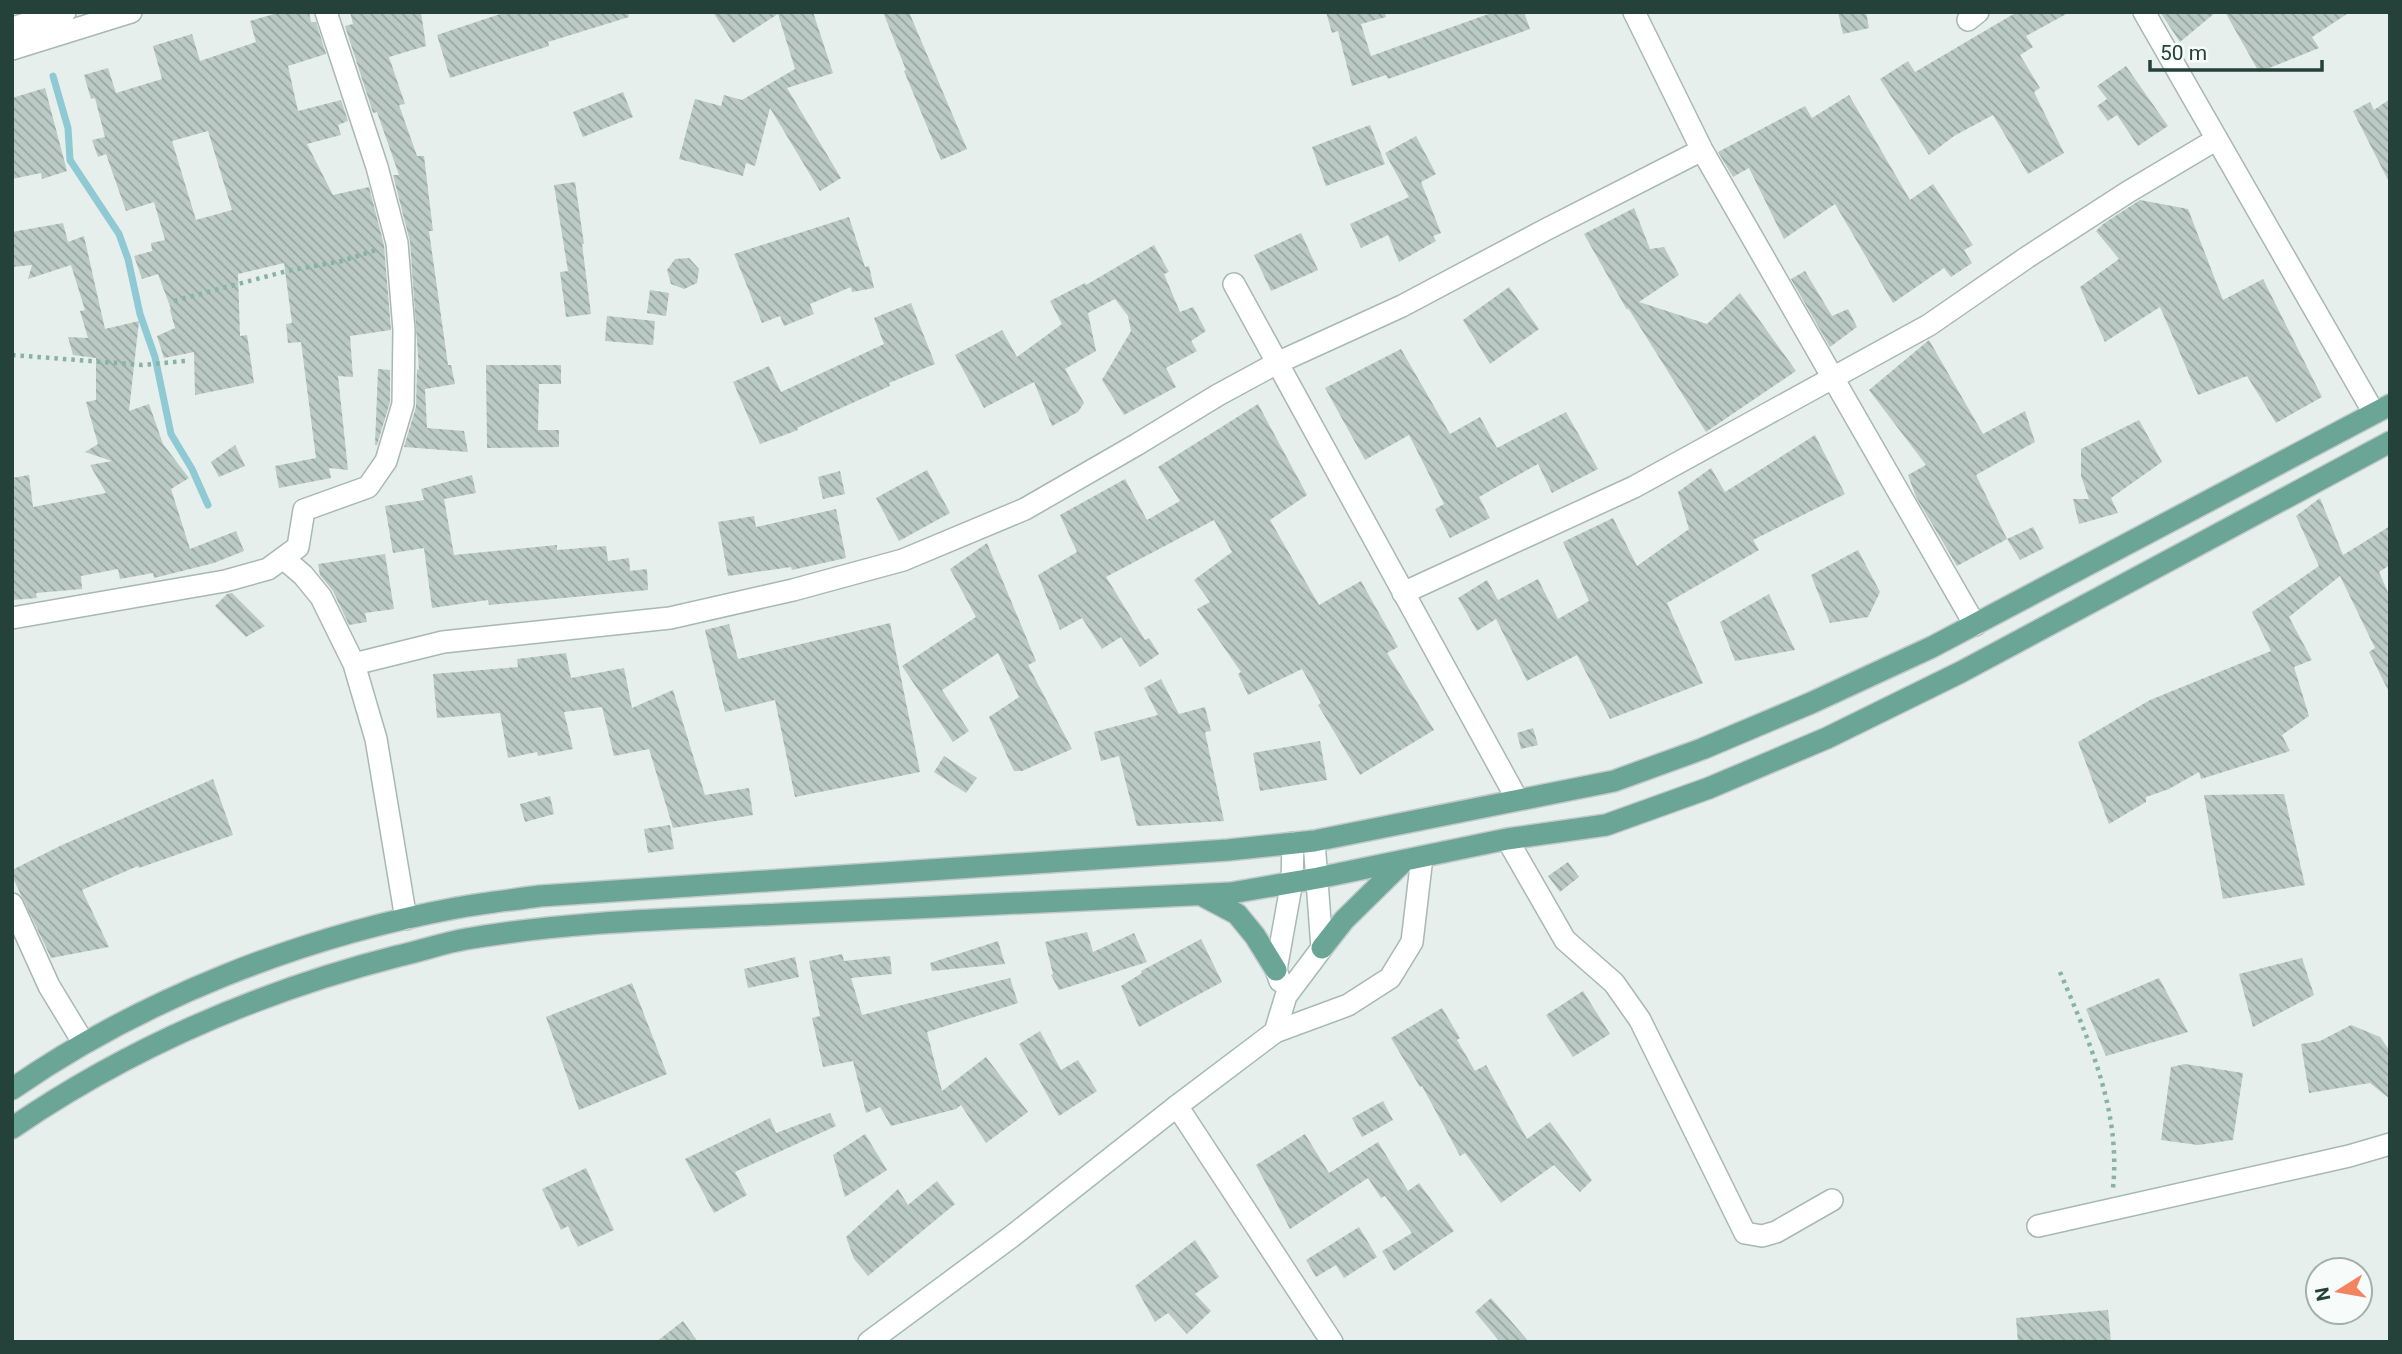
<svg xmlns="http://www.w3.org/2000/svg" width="2402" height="1354" viewBox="0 0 2402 1354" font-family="Roboto,sans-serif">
  <defs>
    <pattern id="building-back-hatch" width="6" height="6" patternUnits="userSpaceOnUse" patternTransform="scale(1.75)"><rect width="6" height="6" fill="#bbcac4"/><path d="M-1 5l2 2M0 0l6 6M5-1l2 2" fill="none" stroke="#98a6a0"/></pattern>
  </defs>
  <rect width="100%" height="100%" fill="#e6efeb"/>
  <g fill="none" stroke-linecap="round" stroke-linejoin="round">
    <path stroke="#8ec9d4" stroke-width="7" d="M53,76L68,128L70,160L119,234L128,259L140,314L155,357L171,434L192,469L208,505"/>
  </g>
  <path fill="url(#building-back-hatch)" fill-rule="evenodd" d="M281,12H309L311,22H316L326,54L288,66L298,111L341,100L348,121L338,125L341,135L307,144L333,195L369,187L384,245L391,330L350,336L353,377L338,376L348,470L329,468L331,478L279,488L275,466L316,458L301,342L288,343L286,324L292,323L284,263L238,274L240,336L247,335L254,383L195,395L194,352L164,358L157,336L175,328L170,310L171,309L158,274L142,279L134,256L152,251L151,243L165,240L154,202L126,211L106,154L98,157L92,140L105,137L95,98L91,99L84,75L108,68L116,93L162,79L153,46L192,34L200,61L256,42L250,21ZM208,131L232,210L196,220L172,141Z
    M350,12H421L426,46L389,57L405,104L399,105L417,156H424L433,231H429L448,365H451L455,384L425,389L427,428L464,431L468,452L404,447L416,407L417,369L419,370L410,242L393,175H399L377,112L373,113L345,26L353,24Z
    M506,12H628L629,17L548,42L549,46L450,78L437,35Z
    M713,12H813L833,73L787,88L841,178L820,191L770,108L755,166L746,163L743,176L679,159L695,99L721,106L724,95L742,100L795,69L778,14L733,43Z
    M883,12H909L967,149L941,160L904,71L906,70Z
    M1326,12H1385L1386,17L1361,24L1371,56L1494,12H1524L1530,29L1388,79L1386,75L1352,86L1338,31L1332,33Z
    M1838,12H1866L1869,28L1843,34Z
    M2017,12H2070L2026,36L2033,47L2020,55L2040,88L2034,92L2064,153L2028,174L1993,115L1954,136L1929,155L1880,79L1908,61L1915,72Z
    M2160,12H2216L2180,42Z
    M2225,12H2350L2312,37L2319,48L2259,72Z
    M2126,66L2168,126L2138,146L2117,115L2108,121L2097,106L2107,99L2097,86Z
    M45,88L67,171L42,179L41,173L12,179V98Z
    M623,92L633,117L583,137L573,112Z
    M1849,95L1910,200L1933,184L1973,245L1964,250L1972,263L1951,277L1944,268L1893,303L1835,204L1784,239L1749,168L1733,177L1718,152L1805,106L1812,118Z
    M2390,99V184L2353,111L2370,102L2374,110Z
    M1370,125L1385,164L1326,186L1312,147Z
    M1416,136L1436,174L1421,182L1441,233L1433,236L1436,241L1399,262L1388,235L1361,248L1350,224L1409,197L1385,153Z
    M575,182L584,244H582L591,314L566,317L560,272L568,271L554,185Z
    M2140,200L2188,209L2223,300L2263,279L2322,397L2276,423L2247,376L2198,395L2160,307L2105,342L2080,287L2119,259L2096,231L2103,224Z
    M1634,208L1650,249L1664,247L1679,275L1639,302L1707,324L1740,293L1796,371L1706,432L1628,308L1627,310L1584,234Z
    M849,217L865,267L869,266L874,288L852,292L851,287L810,304L814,314L784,326L780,316L762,323L734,254Z
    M63,223L68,242L84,236L105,329L139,321L129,411L149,404L163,444L189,478L171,489L190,549L236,531L244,551L214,563L154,578L153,573L120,579L118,569L81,576L82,589L36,593L37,598L12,600V478L29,475L33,507L106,493L90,465L112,461L85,452L98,444L86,402L96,400V358L73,355L68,337L88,338L80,311L85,310L71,265L28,279L32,265L12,267V232Z
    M1301,233L1318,270L1271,291L1254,255Z
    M1154,245L1169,272L1164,274L1180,312L1193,307L1206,331L1191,341L1197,351L1166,368L1176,387L1124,415L1102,380L1131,331L1128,316L1115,299L1088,313L1096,351L1065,369L1084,403L1078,412L1052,426L1034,382L984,408L955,355L1002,330L1017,357L1062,324L1050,301L1085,283L1086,285Z
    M689,258L699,269L697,283L684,289L671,284L667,270L675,259Z
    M1805,271L1832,316L1848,309L1857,327L1830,347L1791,279Z
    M1509,287L1539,329L1490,364L1463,320Z
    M650,290L669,293L666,316L647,313Z
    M911,303L935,364L889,383L890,386L797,428L798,430L760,444L733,382L769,366L781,392L884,344L874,318Z
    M607,316L655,321L653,345L605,341Z
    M1929,340L1983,434L2025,411L2035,442L1976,475L2007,539L1957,566L1916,497L1908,475L1926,465L1869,390Z
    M1401,349L1450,434L1480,417L1497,448L1566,412L1598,469L1552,493L1538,464L1479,497L1490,518L1450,538L1435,509L1444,504L1409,435L1365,460L1325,388Z
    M486,365H561V384H539L538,430H559V447L487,448Z
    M378,369L390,370V402L377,445H375Z
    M1258,404L1307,495L1270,520L1319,605L1361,581L1398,647L1387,653L1434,730L1360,775L1318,705L1321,703L1302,669L1248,695L1238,674L1241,672L1197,609L1210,602L1194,580L1232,552L1214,520L1106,577L1145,640L1149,638L1159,654L1140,667L1121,637L1102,649L1082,618L1060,630L1038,575L1077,552L1060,515L1125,479L1147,520L1180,501L1158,467Z
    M2139,420L2162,462L2111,498L2118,513L2079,524L2073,499H2089L2081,476V449Z
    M1815,435L1845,494L1753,540L1759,550L1667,603L1703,683L1610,719L1577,655L1527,681L1496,619L1477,631L1458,598L1487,580L1498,600L1538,579L1558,619L1589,601L1563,542L1613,518L1637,566L1689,529L1678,492L1711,468L1725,492Z
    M235,445L245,466L219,477L211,462Z
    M927,470L950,513L899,541L876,498Z
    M840,471L845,494L823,499L818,477Z
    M472,475L476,493L444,499L454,555L557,545V550L606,546L608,561L629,558L630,571L647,569L648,590L489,605L488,600L432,608L424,548L393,553L385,506L424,500L421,489Z
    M2320,498L2343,555L2390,526V565L2379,572L2390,597V694L2369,652L2375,648L2340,576L2289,617L2312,660L2294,667L2309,716L2282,735L2290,751L2201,779L2199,772L2169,789L2146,797V802L2109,824L2078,742L2150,700L2271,651L2252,612L2319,566L2296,516Z
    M836,509L846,558L792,570L791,567L728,576L718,522L754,516L756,527Z
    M2033,527L2044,548L2020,560L2007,539Z
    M987,543L1036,661L1028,665L1072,749L1022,771H1014L989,717L1019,697L998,653L942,690L969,731L953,742L902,666L976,617L950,569Z
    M1858,550L1880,592L1868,617L1830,623L1811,575Z
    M385,554L394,609L365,613L367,622L349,625L333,591L320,575L318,564Z
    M232,593L265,626L246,637L215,606L227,594Z
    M1769,594L1795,650L1735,661L1720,622Z
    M890,623L920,772L795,797L775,700L725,712L705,630L729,624L738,659Z
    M566,653L571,678L624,668L632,708L673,690L705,795L749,788L753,815L673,828L649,749L614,756L602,707L564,712L573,749L538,756L537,752L508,758L500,713L437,718L433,674L518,667L517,659Z
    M1161,679L1179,714L1205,707L1211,731L1205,732L1224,821L1137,826L1119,756L1101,761L1094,732L1158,715L1144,688Z
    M1533,728L1538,745L1521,749L1517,733Z
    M1320,741L1327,780L1260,791L1253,753Z
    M944,756L977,778L966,793L934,772Z
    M213,779L233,835L139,868L138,866L82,890L109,947L51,958L12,876V870L62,845Z
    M2284,794L2305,885L2223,899L2204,795Z
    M550,796L554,814L525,822L520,804Z
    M670,825L674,849L648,853L644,829Z
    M1568,862L1579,877L1560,892L1548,876Z
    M1087,932L1093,952L1134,933L1147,962L1059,990L1051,975L1053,974L1045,942Z
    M1201,939L1222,982L1139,1027L1121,986L1142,973L1141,971Z
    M998,941L1005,964L932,971L930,963Z
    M842,954L844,961L890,956L892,974L851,978L862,1015L1010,978L1018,1003L927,1032L942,1091L986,1057L1028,1112L986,1143L961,1105L956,1109L891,1126L880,1107L866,1113L853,1061L823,1067L812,1018L820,1016L809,961Z
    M795,957L799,977L748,988L744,969Z
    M2302,958L2314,995L2253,1027L2239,974Z
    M2159,978L2188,1032L2106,1056L2086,1009Z
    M632,983L667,1074L579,1110L546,1017Z
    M1583,991L1610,1034L1573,1057L1546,1015Z
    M1442,1008L1460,1038L1457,1040L1475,1071L1486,1065L1527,1139L1550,1122L1592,1180L1580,1192L1554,1165L1501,1203L1465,1153L1460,1156L1422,1086L1420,1087L1391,1038Z
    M2351,1025L2380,1037L2390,1051V1099L2370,1083L2309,1093L2301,1044L2320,1041Z
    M1040,1031L1061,1070L1078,1060L1097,1091L1059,1116L1019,1044Z
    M2185,1064L2243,1073L2233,1140L2198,1145L2161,1140L2171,1067Z
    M1383,1101L1393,1120L1362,1137L1352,1118Z
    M830,1113L836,1126L735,1172L747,1195L714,1213L685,1159L770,1118L776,1133Z
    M865,1134L887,1170L845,1197L833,1155Z
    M1305,1134L1329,1173L1378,1142L1408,1191L1419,1183L1454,1231L1394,1271L1382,1251L1412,1233L1385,1196L1381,1198L1368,1178L1290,1229L1256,1165Z
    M586,1168L614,1230L578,1247L568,1226L561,1230L542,1189Z
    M937,1181L955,1204L868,1276L854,1259L846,1237L898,1189L908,1205Z
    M1359,1227L1377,1257L1344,1278L1336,1265L1316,1277L1306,1260Z
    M1195,1240L1219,1277L1195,1294L1211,1311L1187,1334L1168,1313L1155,1322L1135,1286Z
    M1491,1298L1529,1342H1500L1475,1312Z
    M2108,1310L2111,1342H2018L2016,1318Z
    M683,1321L698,1342H656Z"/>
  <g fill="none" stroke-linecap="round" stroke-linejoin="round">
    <g stroke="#a8b8b2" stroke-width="24">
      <path id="minor" d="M1634,12L1702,150L1975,625
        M2144,12L2374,413
        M1968,20L1978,12
        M1234,284L1517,799
        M283,558L303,575L321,597L354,664L376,739L406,919
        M1403,593L1634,487L1929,325L2026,258L2128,192L2217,139
        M12,618L225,581L268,569L298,547L304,510L368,487L386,461L403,404L404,330L397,243L377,167L326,12
        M354,664L443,642L670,618L793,590L903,560L1025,509L1136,445L1218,395L1277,363L1402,306L1545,230L1702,150
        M1507,839L1565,940L1614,983L1640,1020L1745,1233L1762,1236L1776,1232L1832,1200
        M12,904L49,986L83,1042
        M1275,1032L1348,1005L1390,978L1412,942L1422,857
        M1177,1106L1332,1342
        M2038,1226L2349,1156L2390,1144"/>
    </g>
    <g stroke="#a8b8b2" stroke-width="24">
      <path id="tertiary" d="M12,28L65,12
        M12,49L131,12"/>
    </g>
    <g stroke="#a4bbb3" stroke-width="24">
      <path id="secondary" d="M1280,981L1276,970L1292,881L1293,843
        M869,1342L1011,1237L1177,1106L1275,1032L1286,996L1322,948L1314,841"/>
    </g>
    <g stroke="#c2cac8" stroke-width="24">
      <path id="primary" d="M1203,896L1237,914L1255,936L1276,970
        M1322,948L1344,920L1403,862
        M12,1089C142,999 300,937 456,908C483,903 512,900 540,896L1228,850L1314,841L1614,781L1702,749L1811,703L1932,647L2390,405
        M12,1128C129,1048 261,991 398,956C421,951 443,943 466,939C570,921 676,919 781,914C931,907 1081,901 1231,893L1318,878L1507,839L1606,825L1709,788L1827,738L1961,672L2390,442"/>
    </g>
    <path stroke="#86b3a5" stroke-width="4.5" stroke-dasharray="3.5 5" stroke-linecap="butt" d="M174,301L287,271L342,261L376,250
      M12,355L142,365L185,361
      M2060,972C2089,1041 2121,1111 2113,1188"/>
    <use href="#minor" stroke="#fff" stroke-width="21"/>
    <use href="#tertiary" stroke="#fff" stroke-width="21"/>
    <use href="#secondary" stroke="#fff" stroke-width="21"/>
    <use href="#primary" stroke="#6aa596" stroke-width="21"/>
  </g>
  <rect width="2402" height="1354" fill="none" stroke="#24423a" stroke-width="28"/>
  <g transform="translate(2339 1291) rotate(259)"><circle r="33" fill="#f7fbf9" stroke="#a3b1ad" stroke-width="2"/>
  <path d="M0-5L12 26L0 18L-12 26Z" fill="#f4845f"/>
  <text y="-10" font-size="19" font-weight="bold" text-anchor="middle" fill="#24423a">N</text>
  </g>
  <path d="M2150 60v10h172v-10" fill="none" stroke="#24423a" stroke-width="3.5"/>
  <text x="2160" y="60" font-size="21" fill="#24423a" stroke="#f7fbf9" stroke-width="5" paint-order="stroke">50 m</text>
</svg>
